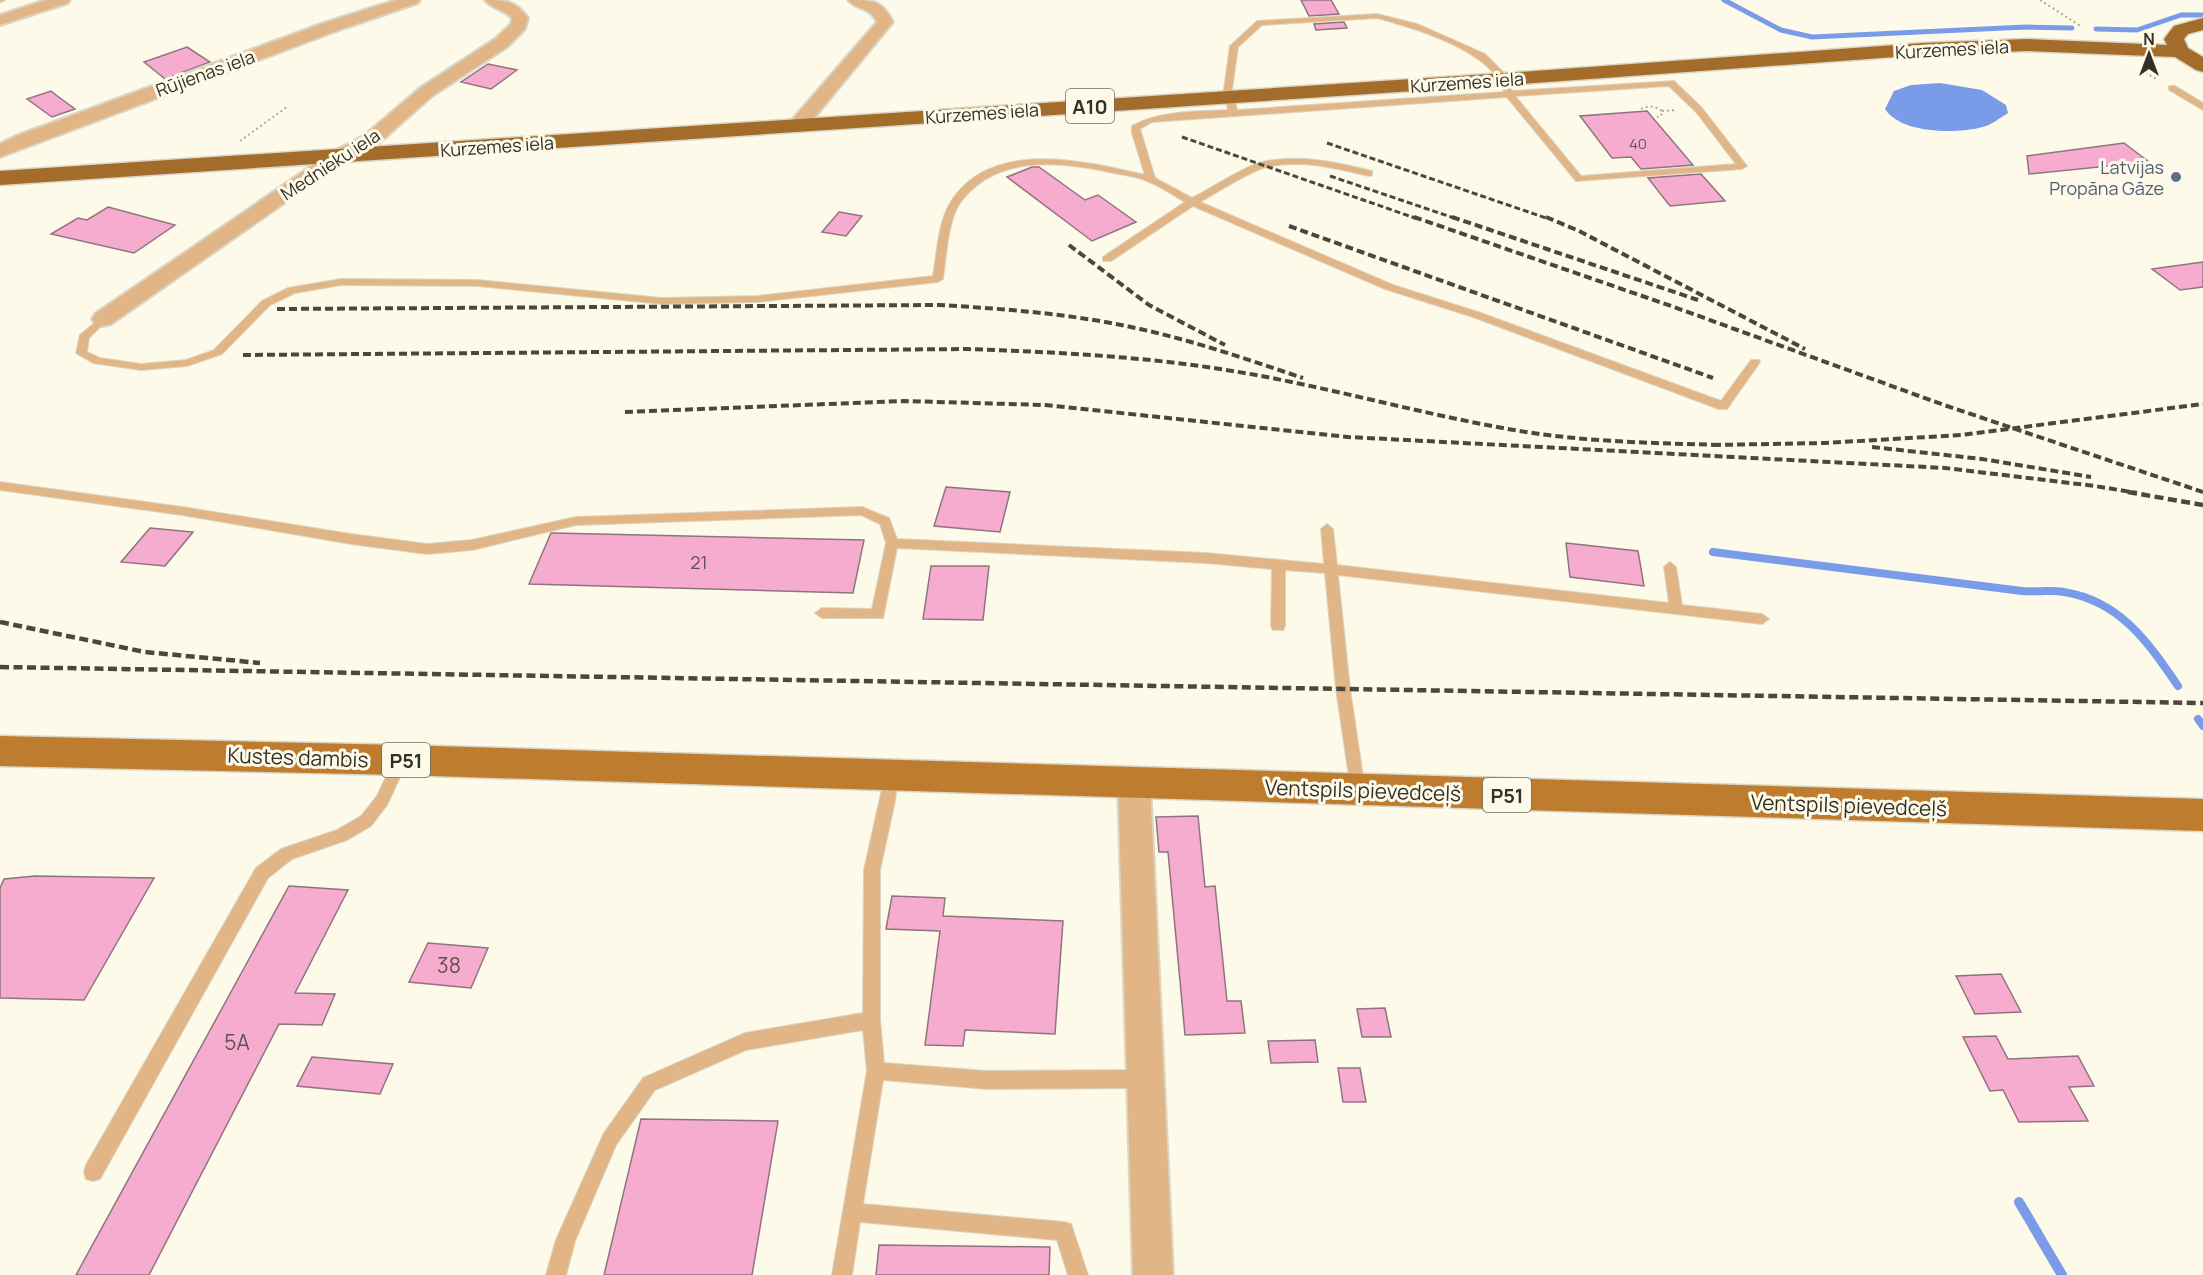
<svg xmlns="http://www.w3.org/2000/svg" width="2203" height="1275" viewBox="0 0 2203 1275" font-family="Manrope,sans-serif">
  <rect width="100%" height="100%" fill="#fefae9"/>
  <path fill="#7a9ce8" d="M1940,83L1982,90L2006,105L2008,113C2000,118 1991,125 1983,127C1956,134 1901,134 1885,109L1894,91L1911,85Z"/>
  <g fill="none" stroke-linecap="round" stroke-linejoin="round">
    <path stroke="#7a9ce8" stroke-width="5" d="M1724,0L1781,30L1812,37L2026,27L2072,28
      M2096,29L2137,30L2181,15H2203"/>
    <path stroke="#7a9ce8" stroke-width="8" d="M1713,552L2022,591C2036,592 2050,590 2064,592C2120,601 2148,642 2178,686
      M2198,719L2203,726"/>
    <path stroke="#7a9ce8" stroke-width="10" d="M2019,1202L2062,1275"/>
  </g>
  <path fill="#f5accf" stroke="#8f7480" stroke-width="1.5" d="M1301,0H1331L1339,14L1309,16Z
    M1344,22L1347,28L1316,30L1314,24Z
    M187,47L210,62L165,79L144,62Z
    M488,64L517,70L491,89L461,82Z
    M51,91L56,95L75,109L52,117L27,99Z
    M1647,111L1693,165L1641,169L1631,157L1612,158L1580,116Z
    M2124,143L2149,162L2029,174L2027,156Z
    M1032,167H1039L1085,200L1098,195L1136,222L1092,241L1007,177Z
    M1701,174L1725,201L1670,206L1648,178Z
    M108,207L175,225L134,253L51,234L78,218L87,220Z
    M839,212L862,216L846,236L822,232Z
    M2203,262V287L2180,290L2152,269Z
    M946,487L1010,492L1000,532L934,526Z
    M150,528L193,532L165,566L121,562Z
    M551,533H553L864,540L853,593L529,584Z
    M1566,543L1638,551L1644,586L1570,577Z
    M931,566H989L983,620L923,619Z
    M1198,816L1205,887L1215,886L1227,1001H1241L1245,1033L1185,1035L1168,852H1159L1156,817Z
    M35,876L154,878L84,1000L0,998V888L4,879Z
    M289,886L348,890L295,993L335,994L322,1025L279,1024L149,1275H76Z
    M892,896L945,898L943,916L1063,921L1055,1034L965,1030L963,1046L925,1045L940,931L886,929Z
    M428,943L488,948L471,988L409,982Z
    M2001,974L2021,1012L1975,1014L1956,976Z
    M1385,1008L1391,1037H1362L1357,1009Z
    M1996,1036L2008,1059L2078,1056L2094,1086L2069,1087L2088,1121L2019,1122L2003,1090L1990,1091L1963,1037Z
    M1315,1040L1318,1062L1271,1063L1268,1041Z
    M312,1057L393,1064L380,1094L297,1086Z
    M1338,1068H1360L1366,1102H1343Z
    M641,1119L778,1121L752,1275H604Z
    M879,1245L1050,1247L1049,1275H876Z"/>
  <g fill="none" stroke-linecap="round" stroke-linejoin="round">
    <g stroke="#d9d6c6" stroke-width="2">
      <path id="lane" d="M0,0H5L1,2Z
        M1377,14L1417,24L1485,54L1508,77L1512,91L1674,81L1702,108L1747,166L1742,169L1576,181L1507,97L1152,122L1140,129L1155,178L1192,198C1210,189 1245,166 1262,162C1300,154 1336,162 1372,171V175L1369,176C1335,168 1301,159 1267,167C1250,171 1216,193 1200,202L1393,285L1481,313L1721,401L1751,360H1759L1760,362L1727,409H1719L1473,317L1385,289L1193,206L1111,261H1103V257L1185,202C1173,195 1162,187 1149,182C1137,176 1122,175 1109,172C1057,161 995,155 960,203C948,220 946,258 943,279L938,282L758,302L662,304L478,286L341,285L295,293L270,305L222,354L187,366L141,370L93,363L76,353L80,335L103,316L108,319L89,338L87,352L100,358L141,364L186,360L214,350L262,301L288,288L341,279L478,280L662,298L758,296L933,276C937,253 938,225 949,205C988,137 1084,161 1145,175L1132,133V126C1161,110 1196,112 1228,110L1224,89L1230,46L1257,21ZM1377,18C1414,28 1494,51 1504,92L1237,110L1232,89L1238,47L1262,25ZM1669,86L1696,112L1736,164L1581,176L1515,96Z
        M2169,86H2175L2203,103V110L2169,90Z
        M0,482L182,507L351,534L427,544L472,540L576,517L862,507L889,518L897,539L1206,553L1324,564L1321,529L1327,524L1333,529L1337,565L1669,603L1664,567L1670,562L1676,567L1682,605L1762,614L1769,619L1762,624L1338,575L1350,689L1365,790L1363,795L1358,796L1353,795L1351,790L1336,689L1325,573L1285,570V626L1283,630H1273L1271,626L1272,569L1206,563L897,548L883,618H822L815,613L822,608L872,609L886,543L880,524L861,515L576,525L472,550L427,554L351,544L182,515L0,490Z
        M401,754L406,756L408,760L387,805L371,826L347,840L292,859L268,878L100,1179L93,1181L86,1179L84,1172L86,1165L256,868L281,849L337,830L361,816L377,796L396,756Z
        M891,769L896,771L898,775L895,801L880,870V1020L884,1063L987,1071L1145,1070L1151,1073L1154,1079L1151,1085L1145,1088L987,1089L883,1080L863,1204L1064,1222L1071,1224L1088,1275H1068L1057,1240L860,1222L852,1275H832L867,1071L863,1030L746,1050L655,1090L616,1145L575,1241L566,1275H546L556,1240L604,1133L643,1078L745,1033L863,1013L864,870L886,771Z"/>
    </g>
    <g stroke="#d9d6c6" stroke-width="4">
      <path id="street" d="M46,0H70L68,3L0,25V15Z
        M396,0H420L418,3L336,31L0,157V144L16,136L324,23Z
        M485,0C505,0 516,1 528,18L525,29L507,47L432,96L379,143L343,162L111,324L103,326L95,324L92,319L95,314L329,154L365,135L420,88L495,39L511,24L512,18C504,9 492,9 485,0Z
        M848,0C872,0 882,0 893,22L805,129H791L789,125L791,121L877,22C870,7 857,10 848,0Z
        M1134,770L1145,774L1150,783L1173,1275H1133L1118,783L1123,774Z"/>
    </g>
    <g stroke="#d9d6c6" stroke-width="3">
      <path id="primary" d="M0,736L401,745L2203,799V831L401,775L0,766Z"/>
    </g>
    <g stroke="#d9d6c6" stroke-width="3">
      <path id="highway" d="M2203,18V30L2188,34L2184,39L2188,48L2203,57V72L2196,70L2175,57L2027,51L1923,55L1505,85L0,185V171L1505,73L1923,43L2027,39L2167,45L2164,39L2174,26Z"/>
    </g>
    <path stroke="#aeaa9c" stroke-width="2" stroke-dasharray="2 3" stroke-linecap="butt" d="M2040,0L2082,27
      M2141,70L2158,80
      M1641,109C1648,105 1655,106 1662,111L1661,116L1657,117
      M1662,111L1676,110
      M240,141L287,107"/>
    <use href="#lane" fill="#e2b586" fill-rule="evenodd"/>
    <use href="#street" fill="#e2b586" fill-rule="evenodd"/>
    <use href="#primary" fill="#bd7c2e" fill-rule="evenodd"/>
    <use href="#highway" fill="#a46c2a" fill-rule="evenodd"/>
    <path stroke="#4a483c" stroke-width="3" stroke-dasharray="6 3" stroke-linecap="butt" d="M1182,137L1418,219
      M1327,143L1549,219
      M1330,176L1457,219"/>
    <path stroke="#4a483c" stroke-width="4" stroke-dasharray="8 4" stroke-linecap="butt" d="M1414,217L1674,307L1944,405L2203,492
      M1452,217L1698,300
      M1546,217L1579,231L1805,349
      M1289,226L1713,378
      M1069,245L1149,305L1225,345
      M277,309L939,305C1007,309 1074,314 1140,329C1195,341 1249,360 1303,378
      M243,355L967,349C1052,352 1137,356 1220,369C1319,384 1415,413 1514,430C1583,442 1652,443 1722,445
      M625,412L904,401L1045,405L1348,437L1945,468L2095,486L2137,493
      M1713,445L1825,443L1961,435L2203,404
      M1872,447L1982,459L2091,477"/>
    <path stroke="#4a483c" stroke-width="4.5" stroke-dasharray="9 4.5" stroke-linecap="butt" d="M2128,492L2203,505
      M0,622L145,652L260,663
      M0,667L2203,703"/>
  </g>
  <circle fill="#5c6f8a" stroke="#fefae9" stroke-width="2" cx="2176" cy="177" r="6"/>
  <g text-anchor="middle" dominant-baseline="central" stroke-width="6" stroke-linejoin="round" paint-order="stroke">
    <g font-size="15" fill="#645050">
      <text x="1638" y="143">40</text>
    </g>
    <g font-size="18" fill="#333126" stroke="#fefae9">
      <text transform="translate(1952 49) rotate(-3)">Kurzemes iela</text>
      <text transform="translate(205 73) rotate(-20)">Rūjienas iela</text>
      <text transform="translate(1467 82) rotate(-4)">Kurzemes iela</text>
      <text transform="translate(982 113) rotate(-4)">Kurzemes iela</text>
      <text transform="translate(497 146) rotate(-4)">Kurzemes iela</text>
      <text transform="translate(330 164) rotate(-33)">Mednieku iela</text>
    </g>
    <g font-size="18" fill="#4e5e75" stroke="#fefae9" text-anchor="end">
      <text x="2164" y="167">Latvijas<tspan x="2164" dy="21">Propāna Gāze</tspan></text>
    </g>
    <g font-size="18" fill="#645050">
      <text x="699" y="562">21</text>
    </g>
    <g fill="#fefae9" stroke="#706d60" stroke-width="1.5">
      <rect x="1066" y="89" width="48" height="34" rx="4.5"/>
      <rect x="382" y="743" width="48" height="34" rx="4.5"/>
      <rect x="1483" y="778" width="48" height="34" rx="4.5"/>
    </g>
    <g font-size="20" font-weight="bold" fill="#333126">
      <text x="1090" y="106">A10</text>
      <text x="406" y="760">P51</text>
      <text x="1507" y="795">P51</text>
    </g>
    <g font-size="21" fill="#333126" stroke="#fefae9">
      <text transform="translate(298 757) rotate(2)">Kustes dambis</text>
      <text transform="translate(1363 790) rotate(2)">Ventspils pievedceļš</text>
      <text transform="translate(1849 805) rotate(2)">Ventspils pievedceļš</text>
    </g>
    <g font-size="21" fill="#645050">
      <text x="449" y="965">38</text>
      <text x="237" y="1042">5A</text>
    </g>
  </g>
  <g transform="translate(2149 54)" stroke="#fefae9" stroke-width="4.5" paint-order="stroke">
  <path d="M0-4.5L10 22L0 15L-10 22Z" fill="#333126"/>
  <text y="-9" font-size="16" font-weight="bold" text-anchor="middle" fill="#333126">N</text>
  </g>
</svg>
